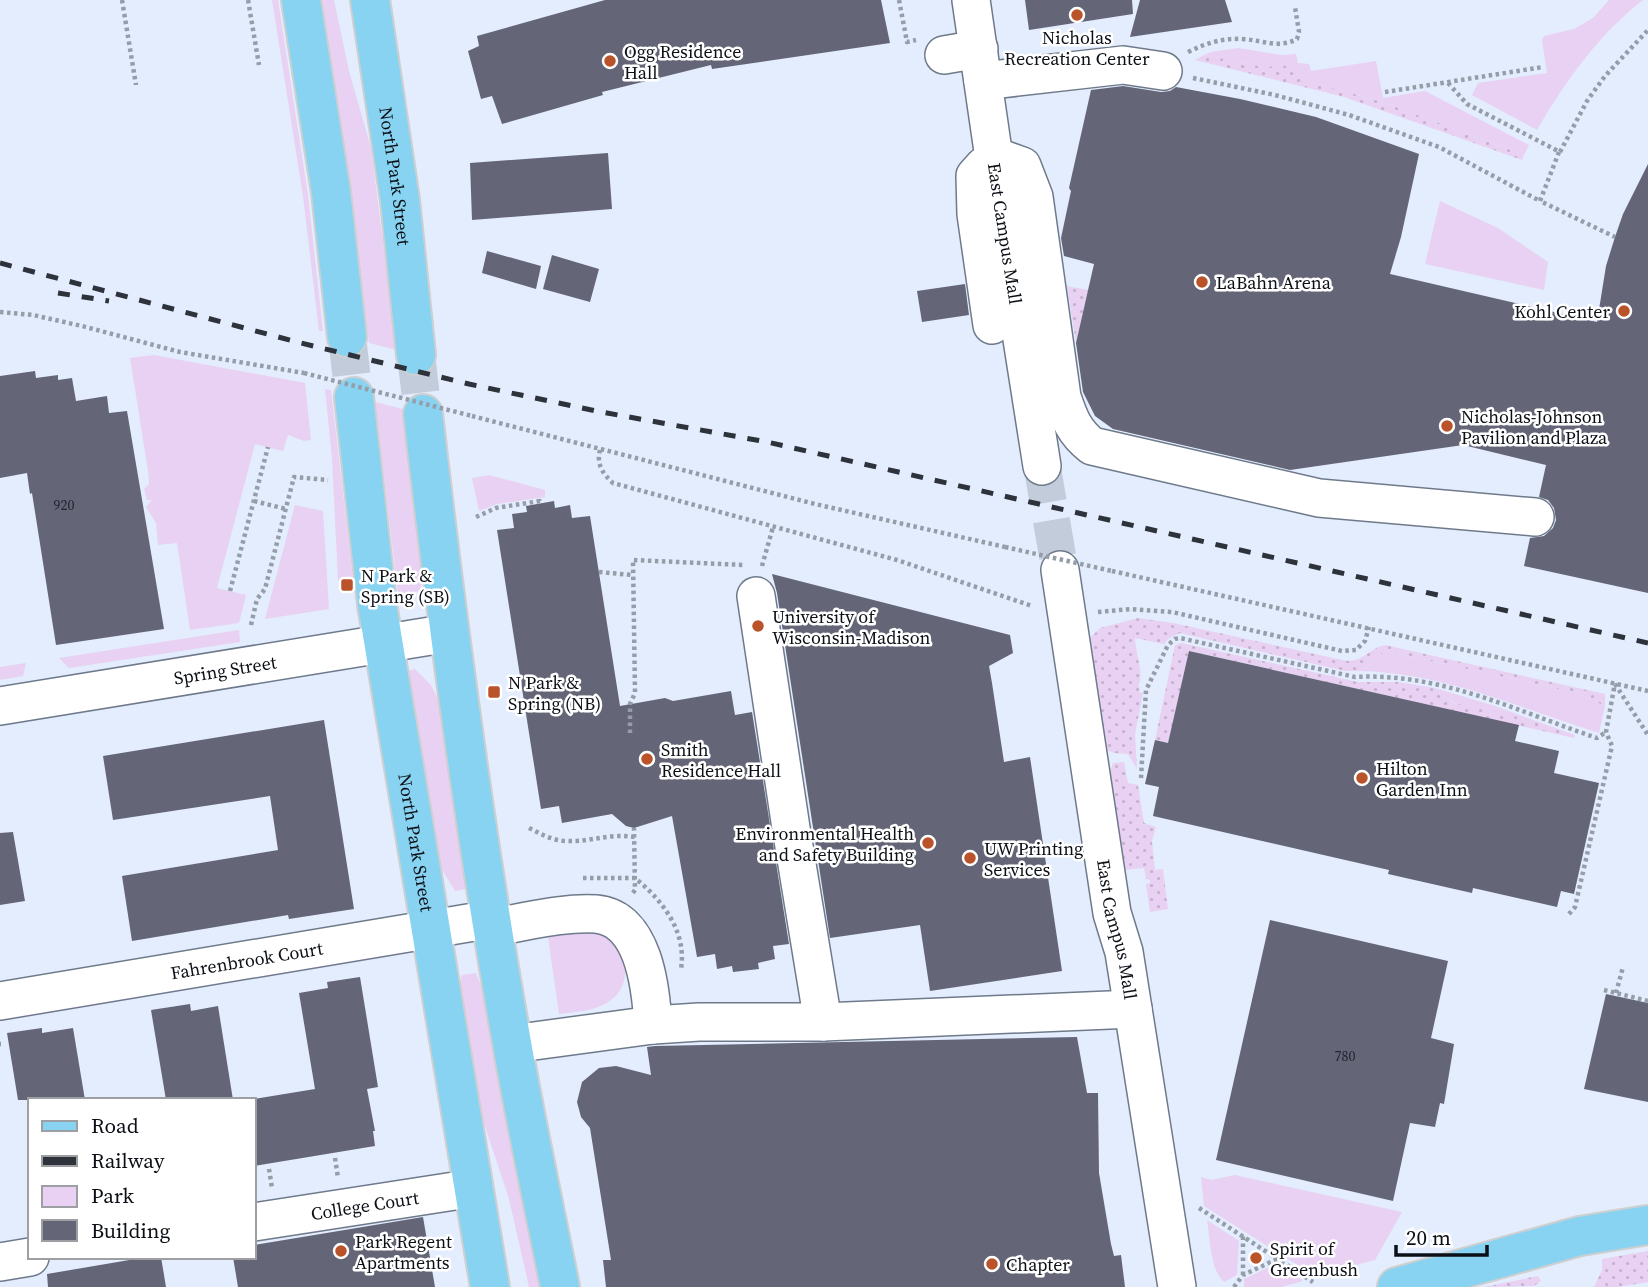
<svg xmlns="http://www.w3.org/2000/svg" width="1648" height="1287" viewBox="0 0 1648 1287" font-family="'Source Serif 4',serif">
  <defs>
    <pattern id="garden-dots" width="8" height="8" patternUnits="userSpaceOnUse" patternTransform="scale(1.75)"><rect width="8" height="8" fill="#e8d1f2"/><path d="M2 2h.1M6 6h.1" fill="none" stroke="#c6b2cf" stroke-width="1.8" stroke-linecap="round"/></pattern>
  </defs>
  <rect width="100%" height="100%" fill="#e3edfd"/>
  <path fill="#e8d1f2" d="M272,0H278L308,195L323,331H319L303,196Z
    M322,0H334L349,71L371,148L397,350L369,343L341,125Z
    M1609,0H1643C1599,34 1564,83 1537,130L1472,95L1478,83L1547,73L1542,40L1544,36L1574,29L1593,18Z
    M1238,48L1281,55L1296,54L1298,63L1309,64L1311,71L1376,61L1383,98L1425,91L1529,145L1524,155L1380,101L1306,81L1297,74L1293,65L1264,67L1204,55L1211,52Z
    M1440,201L1498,228L1548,262L1544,290L1425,264Z
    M154,355L305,383L311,440L304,441L288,435L283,451L255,444L217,588L246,595L239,623L190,630L177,543L158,545L156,523L146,507L152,500H147L144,489L149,484L148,471L130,358Z
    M325,389L331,390L353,578L338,580L332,459Z
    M375,402L403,409L423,571L420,591L398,594Z
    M489,475L545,490V497L497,504L479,511L472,478Z
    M295,505L323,511L329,609L265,619Z
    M239,630L240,642L69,668L59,658Z
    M1385,651L1577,693L1605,706L1599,733C1519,708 1447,674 1362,671Z
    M26,663L23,676L0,680V667Z
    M415,669L431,685L443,710L470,888L455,891L439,865L408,671Z
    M1435,688L1495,706L1536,721C1502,715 1459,715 1435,688Z
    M580,932C589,932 598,932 607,936C630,948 632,985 611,1000C597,1011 576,1012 559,1014L548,937Z
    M476,973L485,996L541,1287H529L509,1199L479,1108L459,986L462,975Z
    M1235,1175L1402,1212L1375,1260L1315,1276L1204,1206L1201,1177L1211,1180Z
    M1207,1220L1239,1241L1237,1275L1224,1282C1210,1270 1210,1237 1207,1220Z
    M1278,1263L1303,1281L1282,1287H1244V1279Z"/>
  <path fill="url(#garden-dots)" d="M1204,55L1264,67L1293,65L1297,74L1306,81L1380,101L1524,155L1522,160L1344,97L1195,60Z
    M1067,286L1088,290L1076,343Z
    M1138,618L1173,623L1347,661C1364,661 1370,648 1385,645L1605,694V706L1577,693L1385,651L1362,671H1345L1180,633L1168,639L1164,644L1135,638C1135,653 1145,675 1138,686L1140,687L1139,692L1143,693L1135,734L1137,769L1128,754L1114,753L1107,750L1089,639L1100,628Z
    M1181,643L1358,682H1398L1435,688L1453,703L1536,721L1575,735L1574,738L1190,651L1168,743L1155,740L1175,645Z
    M1124,762L1128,783L1138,785L1144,823L1156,827L1152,841L1155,870L1163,869L1168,909L1150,912L1146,884L1150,883V880L1146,879L1144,868L1124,870L1109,770L1111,769L1113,763Z
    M1648,1251V1282L1618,1287H1594L1602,1270V1259Z
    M1538,1276L1541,1281L1534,1286L1484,1287Z"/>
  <path fill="#656578" d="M605,0H881L890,43L712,69L711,65L602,92L603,95L502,124L492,96L481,99L468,51L479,46L477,36Z
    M1025,0H1132L1133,14L1029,30Z
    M1140,0H1225L1232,22L1130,37Z
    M1123,86L1161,92L1170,91L1176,87L1240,99L1316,117L1419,154L1401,237L1390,274L1597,322L1606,266L1615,237L1623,214L1648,164V593L1524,566L1530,538L1544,536L1553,528L1556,520L1554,508L1548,500L1539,497L1546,465L1463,445L1290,470L1113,429L1095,416L1083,392L1076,343L1094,264L1064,256L1061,238L1071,191L1069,188L1091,90Z
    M608,153L612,209L472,220L470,163Z
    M487,251L541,266L536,289L482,273Z
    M552,255L599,269L590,302L543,289Z
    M965,284L969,315L922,322L917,291Z
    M35,371L36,378L58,375V380L72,378L76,401L107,396L109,413L127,411L164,629L56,645L32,493L30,494L27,473L0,478V376Z
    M554,501L555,508L570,505L572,518L590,516L620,706L665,698L673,701L731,691L735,715L752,712L789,944L773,946L775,959L758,963L759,969L733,972L732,966L717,969L715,954L697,957L672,816L634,828L626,826L612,814L562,823L559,806L541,809L497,530L514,528L512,514L527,512L526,506Z
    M772,574L1010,635L1013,653L989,666L992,683L1004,762L1030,757L1062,971L930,991L920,925L830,938L777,593Z
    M1189,651L1519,725L1515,741L1559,751L1554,773L1599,783L1574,894L1561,891L1557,907L1473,888L1472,893L1388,874L1389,870L1153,816L1159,787L1145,784L1155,740L1168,743Z
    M324,720L354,909L289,919L288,915L132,941L122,876L278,850L270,796L113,820L103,756Z
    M13,832L25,901L0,905V833Z
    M1270,920L1448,961L1431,1038L1454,1044L1444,1104L1440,1103L1435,1127L1410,1123L1393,1201L1216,1160Z
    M360,977L378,1087L367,1089L375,1131H373L375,1146L254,1166V1099L315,1089L299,993L328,988L327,982Z
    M1606,994L1648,1003V1102L1584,1089Z
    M190,1004L191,1011L218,1006L233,1100H166L151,1010Z
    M42,1028V1033L73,1028L85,1100H18L7,1033Z
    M1077,1037L1087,1093H1098L1099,1173L1111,1244L1114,1256L1121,1255L1125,1287H606L603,1260H611L590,1128L581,1117L577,1102L582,1082L599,1068L616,1066L651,1075L647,1047L655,1046Z
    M423,1217L435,1287H238L233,1257H254V1245Z
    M147,1257H161L166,1287H48L47,1274Z"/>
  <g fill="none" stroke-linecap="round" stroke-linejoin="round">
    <path stroke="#c3ccda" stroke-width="37" stroke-dasharray="37 18" stroke-linecap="butt" d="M1042,466L1060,570"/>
    <path stroke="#c3ccda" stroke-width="38" stroke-dasharray="38 19" stroke-linecap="butt" d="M347,337L354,397
      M416,355L423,414"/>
    <g stroke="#6e7a8b" stroke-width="40">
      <g id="minor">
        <path id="s1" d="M971,0L1001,206L1042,466"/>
        <path d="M944,55L979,49"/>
        <path d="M983,81L1123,65L1163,71"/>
        <path d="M994,156L1022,166L1034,197L1062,397C1069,418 1074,432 1092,446L1319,498L1535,517"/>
        <path d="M984,166L975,176L976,214L992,325"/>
        <path id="s2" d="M1060,570L1112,913L1124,952L1177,1287"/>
        <path d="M756,596L791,828L823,1022"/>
        <path id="s3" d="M0,706L449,633"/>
        <path d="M493,927C526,922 562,912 596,914C644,918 651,989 653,1025"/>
        <path id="s4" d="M0,1001L492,919"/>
        <path d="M512,1044L653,1025L699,1022H823L1133,1009"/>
        <path id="s5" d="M254,1222L474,1188"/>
        <path d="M0,1262L30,1257"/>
      </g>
    </g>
    <g stroke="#cecfd0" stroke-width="42">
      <g id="major">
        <path d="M301,0L331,192L347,337"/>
        <path id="s6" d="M370,0L400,200L416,355"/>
        <path id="s7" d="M354,397L377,604L490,1287"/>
        <path d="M423,414C447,624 475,835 512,1043C526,1125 544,1206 560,1287"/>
        <path d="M1397,1287L1580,1236L1648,1225"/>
      </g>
    </g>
    <path stroke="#959da9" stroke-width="4.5" stroke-dasharray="3.5 3.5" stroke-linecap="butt" d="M122,0L136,85
      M248,0L259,65
      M899,0L907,42L916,40
      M1188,52C1206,43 1223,38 1242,39C1263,40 1278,49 1297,39L1299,32L1295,7
      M1193,78L1275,95L1349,115L1439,147L1540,201
      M1448,83L1467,104L1560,152L1587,101L1605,76L1648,30
      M1385,92L1543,67
      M1559,152L1540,201L1615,237
      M0,312L33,315L82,326L180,352L304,373
      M472,416L815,504L1005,547
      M600,450C596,464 603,474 613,483L897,560L1032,606
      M254,501L286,509
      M476,517L496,508L540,501L541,504
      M762,566L773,527
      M1112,571L1648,691
      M599,572L632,575
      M230,591L268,447
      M1098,612L1131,609L1172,612L1342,651L1356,650L1365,641L1369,627
      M251,625L257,599L265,589L294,477L328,480
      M1615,684L1648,735
      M630,733V704L635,693L633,560L744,565
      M1141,778L1146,690L1168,645L1175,639L1180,638L1355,677C1440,672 1519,712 1597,738L1606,732
      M529,828C541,834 553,841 567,841C592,842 608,833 636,837
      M583,878H635C662,900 687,931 681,969
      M633,893L635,890L634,828
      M1569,914L1575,907L1612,746L1606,732L1615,683
      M1604,990L1648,1001
      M1616,993L1623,967
      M0,1044H1
      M335,1158L338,1178
      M269,1169L272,1188
      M1199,1208L1313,1282
      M1243,1275V1236
      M1234,1287L1243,1275L1277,1259"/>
    <use href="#minor" stroke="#fff" stroke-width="37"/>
    <use href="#major" stroke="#88d3f1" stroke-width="38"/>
    <path stroke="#2e323a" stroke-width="5" stroke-dasharray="12 12" stroke-linecap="butt" d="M0,263L301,343L469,384L596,411L767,442L1648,643
      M58,293L109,301"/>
    <path stroke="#959da9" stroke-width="4.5" stroke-dasharray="3.5 3.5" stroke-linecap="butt" d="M304,373L472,416
      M1005,547L1112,571"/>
  </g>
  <g fill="#ba5329" stroke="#fff" stroke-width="2.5">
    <circle cx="1077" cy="15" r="7"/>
    <circle cx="610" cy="61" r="7"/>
    <circle cx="1202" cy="282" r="7"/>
    <circle cx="1624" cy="311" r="7"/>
    <circle cx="1447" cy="426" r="7"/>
    <rect x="340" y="578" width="14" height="14" rx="3.5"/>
    <circle cx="758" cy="626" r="7"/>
    <rect x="487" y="685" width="14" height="14" rx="3.5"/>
    <circle cx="647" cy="759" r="7"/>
    <circle cx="1362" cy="778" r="7"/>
    <circle cx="928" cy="843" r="7"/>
    <circle cx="970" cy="858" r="7"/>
    <circle cx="341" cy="1251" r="7"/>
    <circle cx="1256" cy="1258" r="7"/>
    <circle cx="992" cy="1264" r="7"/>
  </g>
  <g text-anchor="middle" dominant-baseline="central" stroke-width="5" stroke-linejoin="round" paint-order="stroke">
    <g font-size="14" fill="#22252e">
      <text x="64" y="505">920</text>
      <text x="1345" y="1056">780</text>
    </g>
    <g font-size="18" fill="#0c1016" stroke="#fff" text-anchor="start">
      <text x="1077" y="37" text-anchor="middle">Nicholas<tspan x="1077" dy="21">Recreation Center</tspan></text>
      <text x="624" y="51">Ogg Residence<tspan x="624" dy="21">Hall</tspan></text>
      <text x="1216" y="282">LaBahn Arena</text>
      <text x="1610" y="311" text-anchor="end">Kohl Center</text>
      <text x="1461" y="416">Nicholas-Johnson<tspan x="1461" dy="21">Pavilion and Plaza</tspan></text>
      <text x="361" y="575">N Park &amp;<tspan x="361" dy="21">Spring (SB)</tspan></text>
      <text x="772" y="616">University of<tspan x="772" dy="21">Wisconsin-Madison</tspan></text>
      <text x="508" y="682">N Park &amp;<tspan x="508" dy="21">Spring (NB)</tspan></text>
      <text x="661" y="749">Smith<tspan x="661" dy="21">Residence Hall</tspan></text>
      <text x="1376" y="768">Hilton<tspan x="1376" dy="21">Garden Inn</tspan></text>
      <text x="914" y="833" text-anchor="end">Environmental Health<tspan x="914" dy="21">and Safety Building</tspan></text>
      <text x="984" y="848">UW Printing<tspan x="984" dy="21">Services</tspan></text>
      <text x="355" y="1241">Park Regent<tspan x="355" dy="21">Apartments</tspan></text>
      <text x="1270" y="1248">Spirit of<tspan x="1270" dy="21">Greenbush</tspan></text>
      <text x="1006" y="1264">Chapter</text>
    </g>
    <g font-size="18" fill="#0c1016" stroke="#fff">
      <text stroke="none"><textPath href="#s6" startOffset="178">North Park Street</textPath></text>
      <text stroke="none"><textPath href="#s1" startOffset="236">East Campus Mall</textPath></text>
      <text stroke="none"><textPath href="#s3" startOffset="228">Spring Street</textPath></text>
      <text stroke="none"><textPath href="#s7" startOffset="450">North Park Street</textPath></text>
      <text stroke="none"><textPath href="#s2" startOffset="364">East Campus Mall</textPath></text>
      <text stroke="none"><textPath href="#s4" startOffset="250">Fahrenbrook Court</textPath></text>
      <text stroke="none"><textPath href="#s5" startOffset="112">College Court</textPath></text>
    </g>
  </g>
  <rect x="28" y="1098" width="228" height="161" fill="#ffffff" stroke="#9e9fa2" stroke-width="2"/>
  <rect x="42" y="1121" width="35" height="10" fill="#88d3f1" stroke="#9e9fa2" stroke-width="2"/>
  <text x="91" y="1133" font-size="21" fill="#0c1016">Road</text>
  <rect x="42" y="1156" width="35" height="10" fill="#2e323a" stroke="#9e9fa2" stroke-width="2"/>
  <text x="91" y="1168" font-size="21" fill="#0c1016">Railway</text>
  <rect x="42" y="1186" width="35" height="21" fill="#e8d1f2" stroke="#9e9fa2" stroke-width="2"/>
  <text x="91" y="1203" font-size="21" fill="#0c1016">Park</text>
  <rect x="42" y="1220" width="35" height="21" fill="#656578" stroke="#9e9fa2" stroke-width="2"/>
  <text x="91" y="1238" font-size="21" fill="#0c1016">Building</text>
  <path d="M1396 1245v10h91v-10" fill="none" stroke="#0c1016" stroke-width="3.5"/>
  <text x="1406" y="1245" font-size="21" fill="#0c1016" stroke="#ffffff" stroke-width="5" paint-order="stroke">20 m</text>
</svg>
